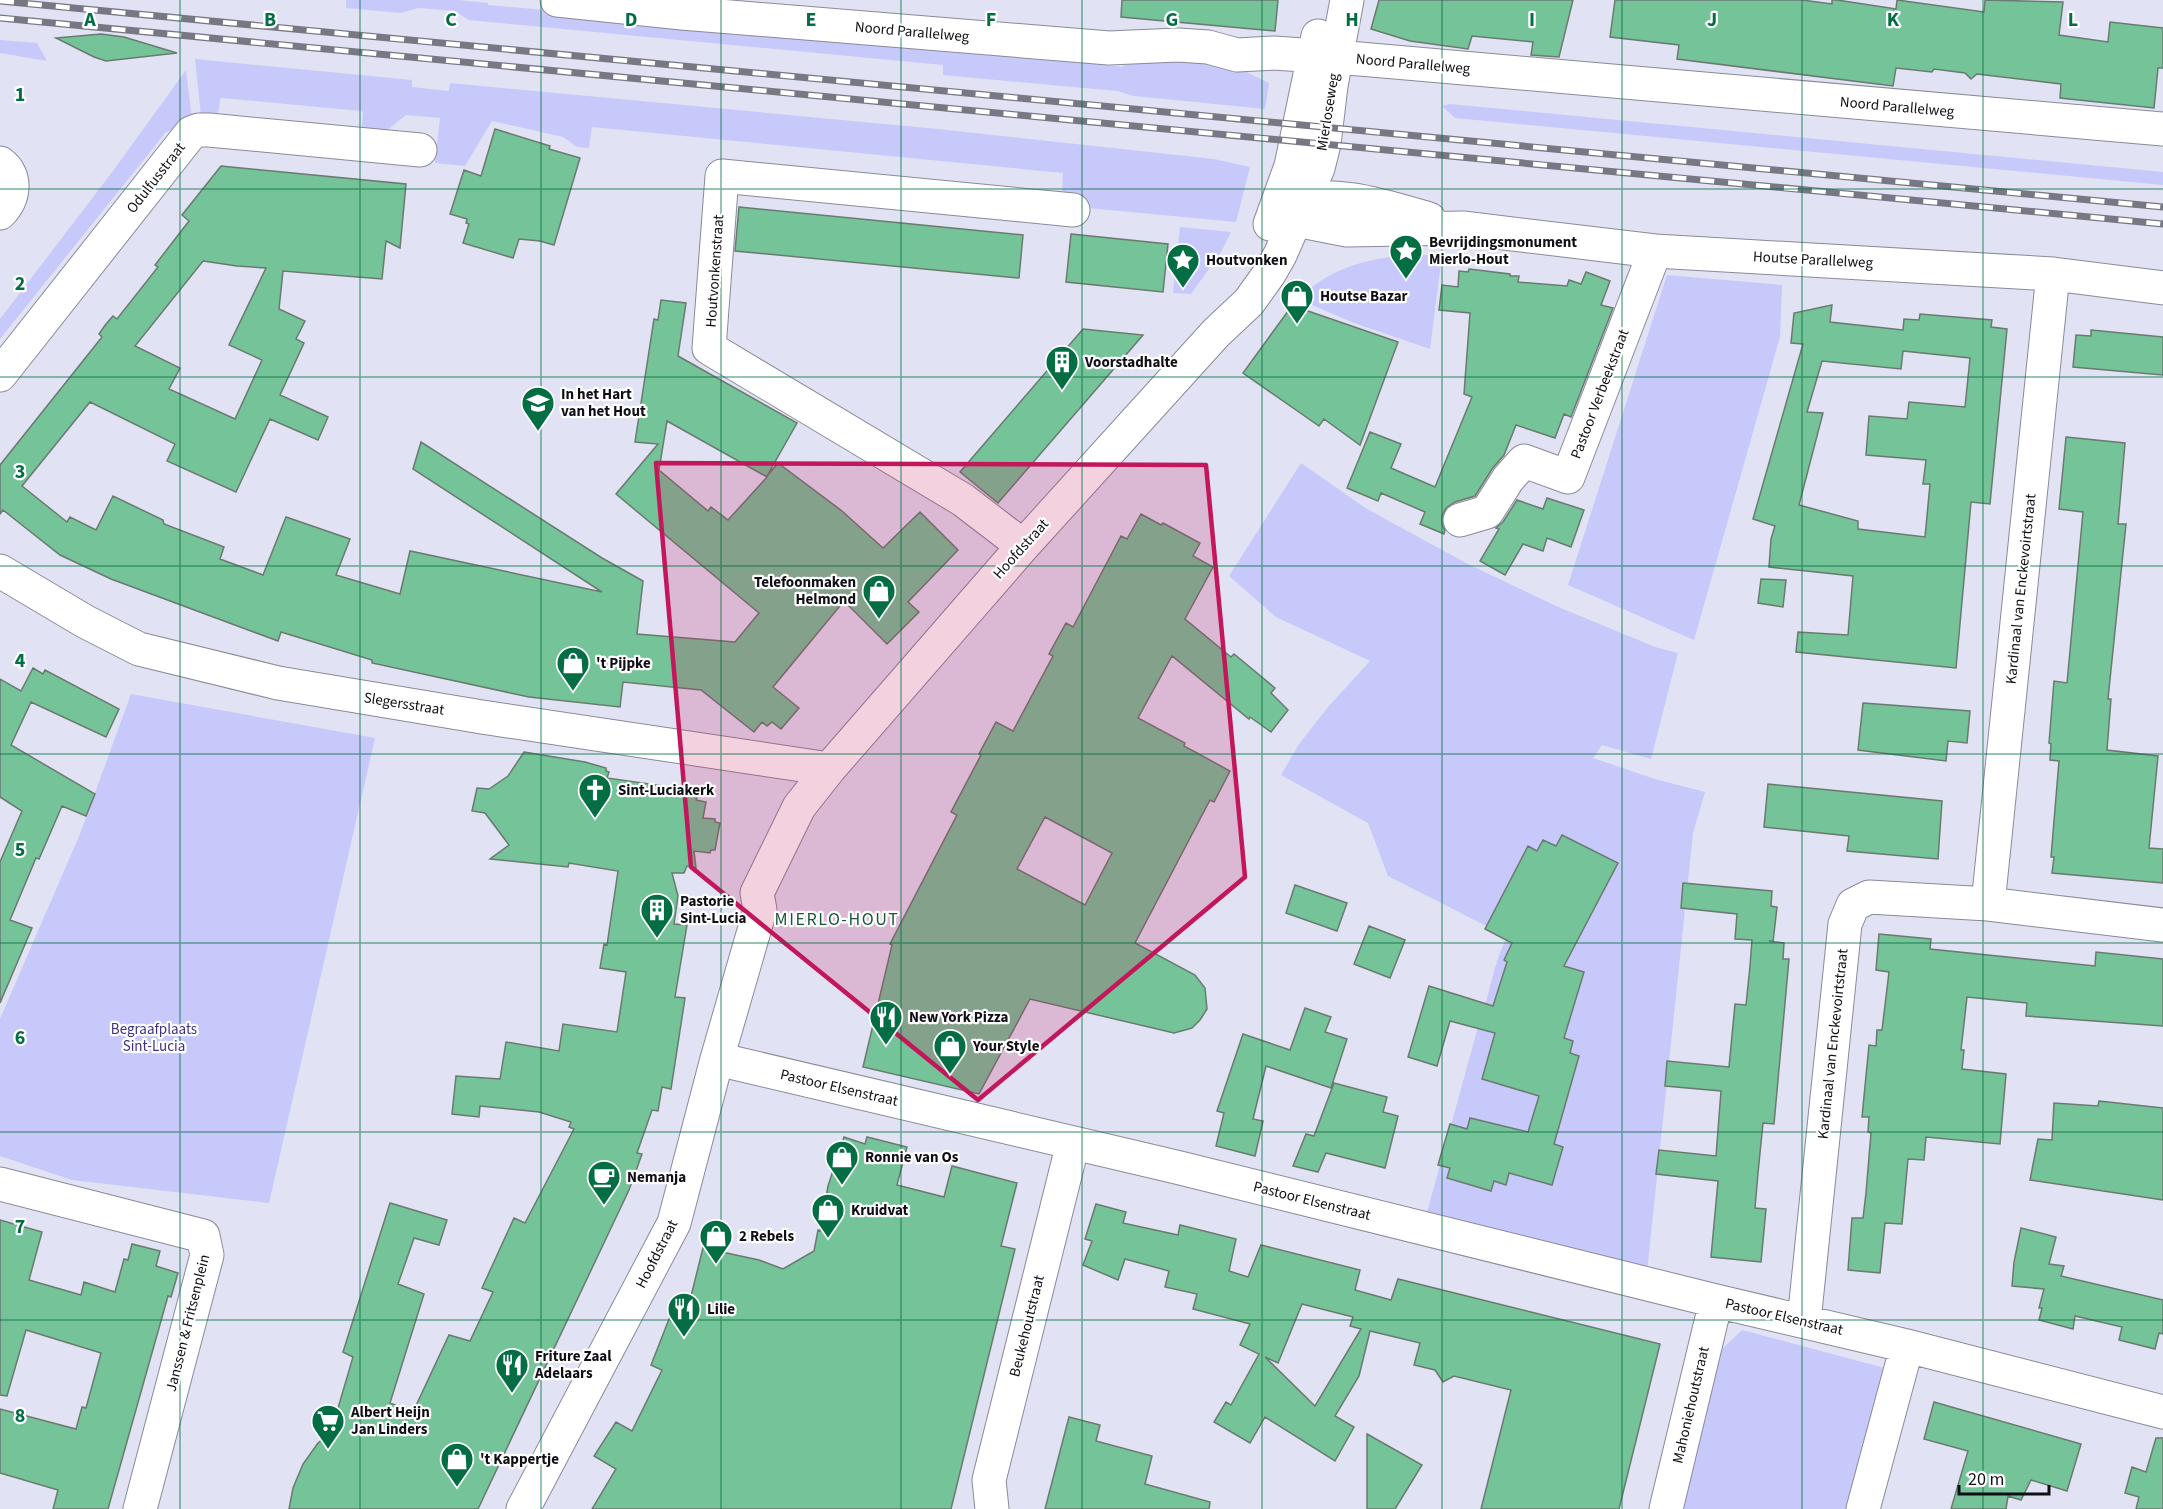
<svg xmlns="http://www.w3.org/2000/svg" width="2163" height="1509" viewBox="0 0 2163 1509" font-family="'Source Sans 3',sans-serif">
  <rect width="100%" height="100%" fill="#e1e2f3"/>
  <path fill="#c7c9fa" d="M346,0H458L488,3V5L1061,55L1077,62L1122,67L1131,60L1167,58L1236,67L1269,83L1265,109L1134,96L1117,91L943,75V65L469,20L454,11L418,8L401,13L346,8Z
    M0,40L37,43L47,61L0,53Z
    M195,59L412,80V87L449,91L450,83L938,129L1214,159L1250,167L1236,222L1067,206L1062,196L1063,173L592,127L589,148L577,147L563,137L492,121L465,166L435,163L440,118L406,115L383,133L365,130L362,127L363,112L361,111L222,98L220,99L219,110L215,116H201Z
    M186,70L192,119L177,129L166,132L0,339V319L113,171Z
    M1450,104L2163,172V185L1455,118L1442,106Z
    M1180,227L1231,232L1221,252L1191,294L1173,293Z
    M1407,255H1442L1430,349L1354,323L1298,299C1329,269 1364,259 1407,255Z
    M1667,275L1782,285L1780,337L1694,640L1568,585Z
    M1301,463L1367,509L1466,563L1556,606L1655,647L1678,653L1651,759L1602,745L1593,758L1655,779L1705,792L1693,833L1647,1272L1426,1216L1478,1027C1489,999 1492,968 1505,941L1504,935L1388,876L1368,823L1281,775L1299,744L1328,707L1370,661L1276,617L1229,576Z
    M131,694L375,738L269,1203L72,1180L0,1156V1019L80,834Z
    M1742,1330L1892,1370L1857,1509H1682L1721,1350Z"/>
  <path fill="#75c398" stroke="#6a7a70" stroke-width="1.5" fill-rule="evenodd" d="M1122,0H1278L1275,31L1121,17Z
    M1379,0H1573L1559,57L1531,55L1533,42L1472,36L1468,49L1410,41L1371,29Z
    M1615,0H1802L1832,4V0H1837L1896,9L1897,0L1984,12L1985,0L2063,2L2059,35L2108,42L2110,22L2163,28V68H2158L2154,108L2060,98L2061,84L1977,74L1971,79L1965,73L1934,69L1932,72L1896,68L1893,86L1677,59L1679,45L1610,37Z
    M101,34L124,37L177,53L106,61L94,57L56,38Z
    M495,129L550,146L549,149L580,158L554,245L540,241L519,239L513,258L463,243L469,224L466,223L467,219L450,214L464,170L481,176Z
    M221,166L406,184L400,248L386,241L382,279L283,271L279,309L305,321L296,339L304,343L280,395L328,417L318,440L270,419L236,492L167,461L175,444L90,402L22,486L67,522L70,517L96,530L113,496L163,520L164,524L224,547L220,559L263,575L286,517L350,539L336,575L400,594L410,551L602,592L413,469L421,442L602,558L643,581L637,634L735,642L759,613L616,494L658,444L635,442L654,319L658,320L661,300L686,303L678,356L797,423L767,476L778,463L842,511L883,548L920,512L958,550L908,602L919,612L887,644L844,601L773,687L799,708L781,729L772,722L767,726L762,722L754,732L701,690L623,682L620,707L529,697L372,663V660L281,632L278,641L111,579L60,555L3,510L0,514V465L102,337L99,334L106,324L113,316L117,319L158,267L155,265L189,221L182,215ZM203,261L237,266L266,268L229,345L262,360L235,419L169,389L180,368L135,346ZM667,421L767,477L728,520L711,507L708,511L659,470Z
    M739,207L1023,235L1019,278L735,251Z
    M1071,234L1168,244L1163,292L1066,282Z
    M1469,269L1510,274V276H1519L1518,282L1567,286L1569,280L1581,284L1586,272L1610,281L1601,305L1613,308L1571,417L1564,414L1555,438L1516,425L1504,455L1492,469L1475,496L1455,502L1446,508L1442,516V525L1445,530L1444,534L1420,524L1425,512L1381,493L1378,501L1347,488L1370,432L1401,444L1391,468L1435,487L1472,397L1464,394L1470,313L1439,310L1442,285L1458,287L1459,271L1468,272Z
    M1832,305L1830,322L1903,330L1904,319L1919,320L1920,314L1992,320L1991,327L2007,329L1990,504L1971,502L1956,668L1796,652L1798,632L1848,635L1853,576L1769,567L1771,539L1775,526L1753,519L1803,344L1791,343L1794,313ZM1903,351L1970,358L1965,407L1909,402L1907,419L1869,416L1866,455L1926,460L1923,484H1930L1925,537L1858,529V521L1799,505L1823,413L1807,412L1822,361L1901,369Z
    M1291,307L1300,313L1302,309L1398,342L1360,445L1324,419L1319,426L1243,373Z
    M1083,329L1143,335L998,503L960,472Z
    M2091,330L2163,337V375L2073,367L2076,335L2091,336Z
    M2066,437L2125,443L2118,524H2126L2108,699H2111L2107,750L2158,756L2149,848L2163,849V883L2052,873L2054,857H2051L2059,761L2050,760L2051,744L2049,743L2054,681L2067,683L2083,512L2059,509Z
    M1547,498L1584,510L1571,547L1547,538L1543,551L1523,544L1505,575L1480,561L1499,529L1496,528L1503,522L1517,500L1543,509Z
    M1141,514L1161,525L1163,523L1200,543L1193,556L1213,567L1185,619L1231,657L1234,654L1275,688L1271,693L1288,710L1271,732L1250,717L1249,719L1172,656L1138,718L1185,743L1184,746L1230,771L1214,802L1210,800L1135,943L1195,975L1205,988L1207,1009L1200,1020L1192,1028L1174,1033L1030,999L979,1094L863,1067L892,945L890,944L957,815L951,812L981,755L979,754L996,722L1013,731L1053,656L1049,654L1066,623L1073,627L1121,536L1127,539ZM1045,817L1112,853L1085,905L1017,869Z
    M1761,579L1786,580L1783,607L1758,603Z
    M33,668L43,674L45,670L119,709L106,737L31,702L11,745L95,794L86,816L62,806L39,859L36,858L10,920L32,928L0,1003V862L22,811L0,797V679L21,691Z
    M1863,703L1970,711L1967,743L1948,741L1946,761L1858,750Z
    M524,752L585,762L606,768V771L609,772L607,778L699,791L696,800L706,802L703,818L715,819V822L720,823L715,850H711L710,853L694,851L696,868L687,866L684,873H672L678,896L674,924L687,925L675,997L685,998L671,1089L662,1087L658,1111L652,1110L637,1153L642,1154L629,1190L478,1509H289L293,1488L303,1464L318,1443L331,1432L353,1357L343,1352L390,1203L447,1220L439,1245L414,1238L398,1284L424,1294L390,1403L413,1412L449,1335L470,1341L493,1292L482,1288L514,1218L525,1223L574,1129L569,1127L571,1122L539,1112L480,1106L479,1117L452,1114L456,1076L500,1079L506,1042L559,1051L563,1024L617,1032L626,972L600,968L604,944L607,945L618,871L569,863L568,867L490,859L509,845L485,813L472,811L477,788L489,789L508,776Z
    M1768,784L1942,801L1938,859L1847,851L1849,836L1764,827Z
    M1562,835L1618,863L1564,966L1584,972L1564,1038L1573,1041L1570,1053L1579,1056L1554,1144L1563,1147L1552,1185L1509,1173L1506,1185L1494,1181L1491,1191L1447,1178L1450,1168L1438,1165L1450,1124L1467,1129L1470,1118L1528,1132L1539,1096L1482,1079L1495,1033L1450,1021L1437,1066L1408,1057L1429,986L1493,1006L1507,962L1504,960L1512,943L1485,929L1528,846L1537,851L1543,840L1556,846Z
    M1683,883L1772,891L1771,906L1777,907L1773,942L1769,941L1784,943L1783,959H1789L1774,1124L1763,1123L1758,1173L1755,1208L1766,1209L1761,1262L1711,1257L1718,1181L1656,1174L1659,1150L1716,1156L1721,1091L1665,1086L1667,1061L1729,1067L1735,1004L1746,1005L1750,966L1752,940L1735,939L1737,914L1681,908Z
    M1295,885L1347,903L1337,931L1286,913Z
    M1369,926L1405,940L1390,978L1354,964Z
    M1879,934L1931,939L1930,949L2095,966L2096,952L2163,959V1026L2026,1016L2027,1003L1967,997L1961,1050H1964L1962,1069L2006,1074L2000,1144L1926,1137L1924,1160L1908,1159L1902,1224L1885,1223L1880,1273L1848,1270L1852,1218H1863L1866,1193L1871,1133L1868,1132L1869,1117H1862L1869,1045L1876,1046L1877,1030H1882L1889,972L1876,970Z
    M1305,1008L1331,1017L1325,1032L1347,1039L1331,1088L1266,1066L1253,1119L1263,1121L1255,1156L1216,1146L1224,1113L1217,1111L1243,1034L1290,1050Z
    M1334,1083L1387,1097L1383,1112L1398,1116L1385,1168L1326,1153L1318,1172L1293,1166L1306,1134L1314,1136Z
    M2099,1101L2163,1108V1200L2030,1180L2038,1139L2052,1140L2054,1103L2098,1106Z
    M844,1137L865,1144L867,1137L907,1147L897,1185L944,1197L952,1166L1017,1183L1001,1246L1015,1249L951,1509H592L616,1469L594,1456L616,1422L632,1431L662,1370L651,1365L671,1314L685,1320L703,1248L759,1260L783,1269L814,1251L818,1230L820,1231L828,1186Z
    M1096,1204L1126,1212L1123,1223L1178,1235L1180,1225L1236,1239L1229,1271L1248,1277L1261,1245L1360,1270L1355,1290L1391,1300L1398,1279L1660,1344L1619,1509H1481L1511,1390L1454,1376L1443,1382L1435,1370L1414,1365L1420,1343L1370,1331L1359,1376L1335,1416L1354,1427L1335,1461L1265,1417L1250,1443L1214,1422L1226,1402L1231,1405L1259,1354L1240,1345L1250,1324L1193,1309L1197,1294L1165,1287L1169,1271L1125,1259L1118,1280L1083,1265L1092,1241L1085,1239ZM1302,1304L1353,1317L1350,1326L1361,1329L1315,1406L1265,1357L1278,1363Z
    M0,1220L42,1232L29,1280L81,1295L84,1282L115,1292L124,1259L128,1260L132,1244L160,1251L156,1266L178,1273L171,1297L168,1296L108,1509H53L58,1490L0,1473V1409L76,1429L82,1407L86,1408L101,1353L26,1330L7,1396L0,1395Z
    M2021,1228L2056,1237L2049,1264L2064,1266L2061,1276L2163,1300V1334L2159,1333L2155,1349L2119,1340L2122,1327L2075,1316L2073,1329L2039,1320L2042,1308H2039L2044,1289L2012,1286L2014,1262Z
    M1934,1402L2081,1444L2067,1491L2031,1480L2021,1500L2008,1496L2006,1509H1951L1968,1451L1924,1439Z
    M1069,1417L1100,1425L1096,1441L1152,1456L1145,1484L1210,1502L1209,1509H1045Z
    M1367,1434L1422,1465L1395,1509H1367Z
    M2156,1438H2163V1509H2136L2139,1497L2125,1493L2132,1467L2146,1472Z"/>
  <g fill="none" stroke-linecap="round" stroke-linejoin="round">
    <g stroke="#898a9a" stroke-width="35">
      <path id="minor" d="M557,0L682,13L1109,48L1178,45L1208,47L1237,55L1274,53L1360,59L2163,129
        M0,163C18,176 14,199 0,213
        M1286,202C1334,189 1384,206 1429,219
        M1280,205L1296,220L1347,230L1463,228L1655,251L2053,274L2163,288
        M1270,224L1291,166L1318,36
        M0,375L191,133L199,130H209L420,150
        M1460,520L1487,512L1508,479L1524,461L1568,477L1655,251
        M1023,546L963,500L709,348L722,176L1073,210
        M0,571L86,622L139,649L278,683L482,717L829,769
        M1988,904L2053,274
        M717,1059L1176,1167L1716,1301L1907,1346L2163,1412
        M0,1184L203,1236L207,1255L140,1509
        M1804,1321L1845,924L1853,905L1869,897L1988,904L2163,925
        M523,1509L674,1223L717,1059L760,910L757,893L799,807L829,769L1023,546L1216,333L1249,302L1269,274L1280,255L1318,168L1324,144L1331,86L1347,0
        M992,1509L989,1480L1073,1143
        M1666,1509L1716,1301
        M1863,1509L1907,1346"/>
    </g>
    <use href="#minor" stroke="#fff" stroke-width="33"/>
    <g stroke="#787884" stroke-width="7">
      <path id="rail" d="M0,1L2163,207
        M0,18L2163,224"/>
    </g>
    <use href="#rail" stroke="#fff" stroke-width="4.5" stroke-dasharray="14" stroke-linecap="butt"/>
  </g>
  <path fill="#c2185b" fill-opacity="0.2" stroke="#c2185b" stroke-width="4.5" stroke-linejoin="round" d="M656,463L1206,465L1245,877L978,1100L691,867Z"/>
  <path fill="none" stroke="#036d43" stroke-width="1.5" stroke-opacity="0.55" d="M180,0V1509M360,0V1509M541,0V1509M721,0V1509M901,0V1509M1082,0V1509M1262,0V1509M1442,0V1509M1622,0V1509M1802,0V1509M1983,0V1509M0,189H2163M0,377H2163M0,566H2163M0,754H2163M0,943H2163M0,1132H2163M0,1320H2163"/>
  <defs>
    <g id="sight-pin" transform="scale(1.725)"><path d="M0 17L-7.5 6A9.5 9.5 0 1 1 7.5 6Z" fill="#036d43" stroke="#fff"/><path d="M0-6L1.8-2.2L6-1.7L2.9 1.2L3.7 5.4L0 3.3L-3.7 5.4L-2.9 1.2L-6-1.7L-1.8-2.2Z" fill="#fff"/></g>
    <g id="shop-pin" transform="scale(1.725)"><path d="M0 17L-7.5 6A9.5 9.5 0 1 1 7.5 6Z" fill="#036d43" stroke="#fff"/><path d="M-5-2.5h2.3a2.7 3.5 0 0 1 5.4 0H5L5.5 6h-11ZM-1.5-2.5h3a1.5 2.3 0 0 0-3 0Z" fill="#fff"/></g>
    <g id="building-pin" transform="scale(1.725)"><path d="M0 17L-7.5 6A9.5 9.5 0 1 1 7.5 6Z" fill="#036d43" stroke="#fff"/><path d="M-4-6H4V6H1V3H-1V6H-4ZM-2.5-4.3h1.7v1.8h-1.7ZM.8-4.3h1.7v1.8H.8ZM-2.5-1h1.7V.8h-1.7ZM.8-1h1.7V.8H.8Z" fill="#fff"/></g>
    <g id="school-pin" transform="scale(1.725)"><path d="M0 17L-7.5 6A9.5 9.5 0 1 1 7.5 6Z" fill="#036d43" stroke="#fff"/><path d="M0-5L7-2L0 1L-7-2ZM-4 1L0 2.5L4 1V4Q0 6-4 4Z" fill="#fff"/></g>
    <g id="church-pin" transform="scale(1.725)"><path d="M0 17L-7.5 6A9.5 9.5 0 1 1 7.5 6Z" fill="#036d43" stroke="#fff"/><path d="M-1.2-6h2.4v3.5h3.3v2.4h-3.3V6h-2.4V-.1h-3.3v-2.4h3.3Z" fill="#fff"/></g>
    <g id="restaurant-pin" transform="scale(1.725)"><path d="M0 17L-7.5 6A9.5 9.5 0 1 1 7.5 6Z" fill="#036d43" stroke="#fff"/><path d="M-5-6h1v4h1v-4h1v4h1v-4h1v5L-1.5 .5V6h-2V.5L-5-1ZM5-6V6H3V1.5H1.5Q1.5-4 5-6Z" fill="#fff"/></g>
    <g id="cafe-pin" transform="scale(1.725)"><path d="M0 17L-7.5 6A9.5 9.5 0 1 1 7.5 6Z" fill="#036d43" stroke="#fff"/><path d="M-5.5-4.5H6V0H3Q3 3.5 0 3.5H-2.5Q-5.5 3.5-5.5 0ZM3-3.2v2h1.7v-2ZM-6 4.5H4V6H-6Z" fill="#fff"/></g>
    <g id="supermarket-pin" transform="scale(1.725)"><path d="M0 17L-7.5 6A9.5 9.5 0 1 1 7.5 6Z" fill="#036d43" stroke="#fff"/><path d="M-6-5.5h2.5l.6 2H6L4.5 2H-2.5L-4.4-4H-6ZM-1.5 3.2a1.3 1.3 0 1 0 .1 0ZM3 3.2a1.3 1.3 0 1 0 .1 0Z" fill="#fff"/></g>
  </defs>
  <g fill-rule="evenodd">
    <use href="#sight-pin" x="1406" y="251"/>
    <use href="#sight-pin" x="1183" y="260"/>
    <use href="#shop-pin" x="1297" y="296"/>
    <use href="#building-pin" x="1062" y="362"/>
    <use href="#school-pin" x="538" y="403"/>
    <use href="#shop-pin" x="879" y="591"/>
    <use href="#shop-pin" x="573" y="663"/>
    <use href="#church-pin" x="595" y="790"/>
    <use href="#building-pin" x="657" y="910"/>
    <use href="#restaurant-pin" x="886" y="1017"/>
    <use href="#shop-pin" x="950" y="1046"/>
    <use href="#shop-pin" x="842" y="1157"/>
    <use href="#cafe-pin" x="604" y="1177"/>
    <use href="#shop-pin" x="828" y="1210"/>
    <use href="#shop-pin" x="716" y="1236"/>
    <use href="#restaurant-pin" x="684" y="1309"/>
    <use href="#restaurant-pin" x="512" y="1365"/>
    <use href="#supermarket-pin" x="328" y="1421"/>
    <use href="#shop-pin" x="457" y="1459"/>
  </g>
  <g text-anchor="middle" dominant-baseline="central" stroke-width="4.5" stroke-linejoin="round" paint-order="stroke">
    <g font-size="15" fill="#0f0f15" stroke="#fff">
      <text transform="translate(912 32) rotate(5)">Noord Parallelweg</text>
      <text transform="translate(1413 64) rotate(5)">Noord Parallelweg</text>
      <text transform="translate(1897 107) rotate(5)">Noord Parallelweg</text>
      <text transform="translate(1328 112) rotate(-81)">Mierloseweg</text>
      <text transform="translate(156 178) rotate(-52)">Odulfusstraat</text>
      <text transform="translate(1813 260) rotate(3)">Houtse Parallelweg</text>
      <text transform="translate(715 271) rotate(-86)">Houtvonkenstraat</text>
      <text transform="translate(1600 394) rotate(-69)">Pastoor Verbeekstraat</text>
      <text transform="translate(1021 549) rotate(-48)">Hoofdstraat</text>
      <text transform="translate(2021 589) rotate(-84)">Kardinaal van Enckevoirtstraat</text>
      <text transform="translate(404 704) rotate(9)">Slegersstraat</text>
      <text transform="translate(1833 1044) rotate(-84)">Kardinaal van Enckevoirtstraat</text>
      <text transform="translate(839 1088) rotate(13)">Pastoor Elsenstraat</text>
      <text transform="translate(1312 1201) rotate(14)">Pastoor Elsenstraat</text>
      <text transform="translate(657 1254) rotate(-63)">Hoofdstraat</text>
      <text transform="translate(1784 1317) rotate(13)">Pastoor Elsenstraat</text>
      <text transform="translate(188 1323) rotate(-76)">Janssen &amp; Fritsenplein</text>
      <text transform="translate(1027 1326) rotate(-76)">Beukehoutstraat</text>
      <text transform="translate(1691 1405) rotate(-77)">Mahoniehoutstraat</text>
    </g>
    <g font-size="15" font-weight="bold" fill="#0f0f15" stroke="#fff" text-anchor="start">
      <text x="1429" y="242">Bevrijdingsmonument<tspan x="1429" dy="17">Mierlo-Hout</tspan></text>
      <text x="1206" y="260">Houtvonken</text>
      <text x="1320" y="296">Houtse Bazar</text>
      <text x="1085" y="362">Voorstadhalte</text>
      <text x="561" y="394">In het Hart<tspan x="561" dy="17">van het Hout</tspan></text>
      <text x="856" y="582" text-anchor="end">Telefoonmaken<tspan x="856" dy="17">Helmond</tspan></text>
      <text x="596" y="663">'t Pijpke</text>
      <text x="618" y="790">Sint-Luciakerk</text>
      <text x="680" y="901">Pastorie<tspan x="680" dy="17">Sint-Lucia</tspan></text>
      <text x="909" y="1017">New York Pizza</text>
      <text x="973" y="1046">Your Style</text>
      <text x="865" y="1157">Ronnie van Os</text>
      <text x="627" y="1177">Nemanja</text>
      <text x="851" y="1210">Kruidvat</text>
      <text x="739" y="1236">2 Rebels</text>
      <text x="707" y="1309">Lilie</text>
      <text x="535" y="1356">Friture Zaal<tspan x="535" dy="17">Adelaars</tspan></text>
      <text x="351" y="1412">Albert Heijn<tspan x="351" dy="17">Jan Linders</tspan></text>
      <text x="480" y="1459">'t Kappertje</text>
    </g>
    <g font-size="15" fill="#3c3384" stroke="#fff">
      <text x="154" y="1029">Begraafplaats<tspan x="154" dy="17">Sint-Lucia</tspan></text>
    </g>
    <g font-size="18" letter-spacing="1.5" fill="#1b583b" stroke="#fff">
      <text x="837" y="919">MIERLO-HOUT</text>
    </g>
  </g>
  <g font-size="20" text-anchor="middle" font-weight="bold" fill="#036d43" stroke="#fff" stroke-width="4.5" stroke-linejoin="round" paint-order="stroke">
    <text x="90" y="26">A</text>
    <text x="270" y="26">B</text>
    <text x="451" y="26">C</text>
    <text x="631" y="26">D</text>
    <text x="811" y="26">E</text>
    <text x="991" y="26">F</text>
    <text x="1172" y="26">G</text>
    <text x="1352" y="26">H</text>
    <text x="1532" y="26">I</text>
    <text x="1712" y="26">J</text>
    <text x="1893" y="26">K</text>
    <text x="2073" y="26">L</text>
    <text x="20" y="101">1</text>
    <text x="20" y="290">2</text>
    <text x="20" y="478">3</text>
    <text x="20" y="667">4</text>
    <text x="20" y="856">5</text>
    <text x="20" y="1044">6</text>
    <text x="20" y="1233">7</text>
    <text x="20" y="1422">8</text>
  </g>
  <path d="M1959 1485v9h90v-9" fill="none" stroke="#0f0f15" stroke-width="3"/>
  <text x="1968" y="1485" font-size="18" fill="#0f0f15" stroke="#ffffff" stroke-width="4.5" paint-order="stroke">20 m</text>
</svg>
